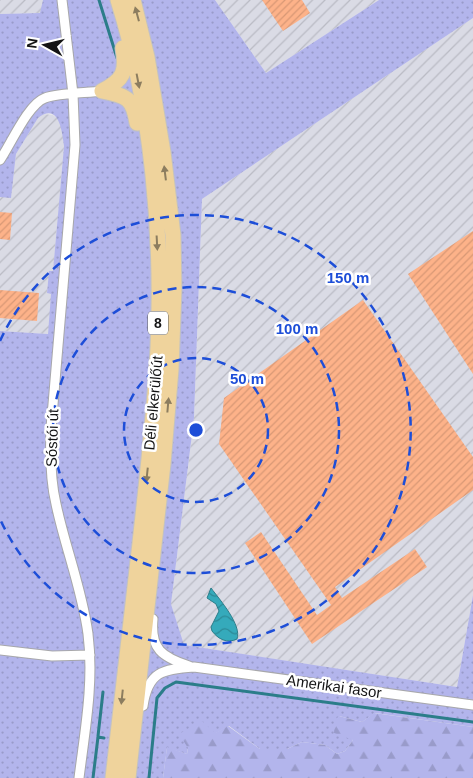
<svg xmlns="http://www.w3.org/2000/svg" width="473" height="778" viewBox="0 0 473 778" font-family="Helvetica,sans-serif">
  <defs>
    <pattern id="industrial-furrows" width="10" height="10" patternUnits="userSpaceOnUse" patternTransform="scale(1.25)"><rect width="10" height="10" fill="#dadbe5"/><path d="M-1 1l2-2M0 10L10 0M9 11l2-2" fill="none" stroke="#babbc4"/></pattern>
    <pattern id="grass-dots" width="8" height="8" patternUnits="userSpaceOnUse" patternTransform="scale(1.25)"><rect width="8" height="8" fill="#b3b5ec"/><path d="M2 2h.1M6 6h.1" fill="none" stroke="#999bca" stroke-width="1.8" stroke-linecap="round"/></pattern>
    <pattern id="forest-firs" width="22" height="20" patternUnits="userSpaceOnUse" patternTransform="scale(1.25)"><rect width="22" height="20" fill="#b3b5ec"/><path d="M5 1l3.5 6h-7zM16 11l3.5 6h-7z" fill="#999bca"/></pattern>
    <pattern id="water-waves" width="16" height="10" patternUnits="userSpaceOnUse" patternTransform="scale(1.25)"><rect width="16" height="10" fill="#35aabb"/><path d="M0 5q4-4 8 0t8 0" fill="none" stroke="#2c8997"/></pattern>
    <pattern id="building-hatch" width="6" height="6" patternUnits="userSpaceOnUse" patternTransform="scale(1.25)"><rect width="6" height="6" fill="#fdb289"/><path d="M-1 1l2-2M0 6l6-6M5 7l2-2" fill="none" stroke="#d89875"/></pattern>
  </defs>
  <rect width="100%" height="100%" fill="#e8e8eb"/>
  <path fill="url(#industrial-furrows)" d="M0,0H43L41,13L0,14Z
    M215,0H379L266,73Z
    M473,18V595L457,687L183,645L171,604L194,418L202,199Z
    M43,114L53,115L59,120L62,127L64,146L53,272H49L47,293L52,294L48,334L0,331V197H11L16,154L38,118Z"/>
  <path fill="url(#grass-dots)" d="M43,0H215L266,73L379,0H473V18L202,199L194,418L171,604L184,645L457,687L473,595V727L375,713L362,722L339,716L353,740L345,751L337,754L325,745L302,742L287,749H260L229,726L188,748L187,754L167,748L163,778H0V331L48,334L51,294L47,293L49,271H53L64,146C62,131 59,102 38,118L16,154L11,198L0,197V14L40,13Z"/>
  <path fill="url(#forest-firs)" d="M374,713L473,727V778H163L167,747L187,754L188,748L179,734L202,721L215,733L228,726L260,749H287L302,742L325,745L337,754L345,751L353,740L334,733L335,720L339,716L362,722Z"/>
  <path fill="url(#water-waves)" stroke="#2b7d89" d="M211,588C220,600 242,625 237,639C227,644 218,639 212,631L211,627L219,611L216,604L207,598Z"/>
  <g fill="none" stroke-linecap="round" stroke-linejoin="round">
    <path stroke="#2b7d89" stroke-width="3" d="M99,0L117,58
      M98,736L103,692
      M93,778L98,737L104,738
      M149,778L157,698L165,688L176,682L473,722"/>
  </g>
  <path fill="url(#building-hatch)" d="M262,0H302L310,13L283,31Z
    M0,212L12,213L10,240L0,239Z
    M473,231V374L408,274Z
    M0,290L39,293L37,321L0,318Z
    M363,300L473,457V490L335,587L342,598L415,549L427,567L312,644L245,543L261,532L317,615L331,605L219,444L224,398Z"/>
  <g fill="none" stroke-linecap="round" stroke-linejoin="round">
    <g stroke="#a8a8ab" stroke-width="11">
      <path id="street" d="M62,0L73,94L75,145L51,428C50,454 50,479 56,504C65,547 82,589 88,634C94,682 85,730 79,778
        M0,160C11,144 28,104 45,98C58,93 87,93 102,91
        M153,619C150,649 162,657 189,666
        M0,650L52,656L90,655
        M143,706C148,672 162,669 194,667L473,705"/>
    </g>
    <g stroke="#c2c2c2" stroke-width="17">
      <path id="primary" d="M102,91C127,96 133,98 137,123
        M102,91C124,80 127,71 123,48
        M113,778C122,700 131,621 140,543C147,478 155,412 158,347C163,234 152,108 118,0
        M128,778L163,464L171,369L174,289L173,235L163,152L147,57L133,0"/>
    </g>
    <use href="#street" stroke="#fff" stroke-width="9"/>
    <use href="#primary" stroke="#efd39c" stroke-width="15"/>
  </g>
  <defs><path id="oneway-solid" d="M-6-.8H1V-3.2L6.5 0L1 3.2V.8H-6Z" transform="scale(1.25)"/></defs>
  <g fill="#8c7d5f">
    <use href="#oneway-solid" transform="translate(137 14) rotate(-105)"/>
    <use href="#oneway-solid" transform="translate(138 81) rotate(79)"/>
    <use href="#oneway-solid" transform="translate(165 173) rotate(-97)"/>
    <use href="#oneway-solid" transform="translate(157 243) rotate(87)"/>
    <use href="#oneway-solid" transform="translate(168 405) rotate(-85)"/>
    <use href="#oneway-solid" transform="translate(147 475) rotate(96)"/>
    <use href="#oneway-solid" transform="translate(122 697) rotate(96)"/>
  </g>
  <g fill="none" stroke="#1d4ed8" stroke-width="2.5" stroke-dasharray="9 6">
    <circle cx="196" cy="430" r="72"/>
    <circle cx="196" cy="430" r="143"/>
    <path d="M0 341A215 215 0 1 1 0 519"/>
  </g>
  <g text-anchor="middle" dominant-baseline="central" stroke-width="5" stroke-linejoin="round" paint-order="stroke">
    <rect fill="#fff" stroke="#5a5a5b" stroke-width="1" x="148" y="311.5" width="20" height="23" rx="4"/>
    <g font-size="14" font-weight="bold" fill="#141415">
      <text x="158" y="323">8</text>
    </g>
    <g font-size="15" fill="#141415" stroke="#fff">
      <text transform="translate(153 403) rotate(-85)">Déli elkerülőút</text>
      <text transform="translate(52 438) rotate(-88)">Sóstói út</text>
      <text transform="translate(334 686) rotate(8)">Amerikai fasor</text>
    </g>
  </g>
  <circle cx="196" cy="430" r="8" fill="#1d4ed8" stroke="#fff" stroke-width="2.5"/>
  <g font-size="15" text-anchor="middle" font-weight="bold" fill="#1d4ed8" stroke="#fff" stroke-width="5" stroke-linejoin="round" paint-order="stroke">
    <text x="348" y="283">150 m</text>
    <text x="297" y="334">100 m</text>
    <text x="247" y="384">50 m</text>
  </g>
  <g transform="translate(45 45) rotate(278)" stroke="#ffffff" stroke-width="4" paint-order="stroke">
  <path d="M0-4L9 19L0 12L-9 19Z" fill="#141415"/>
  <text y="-8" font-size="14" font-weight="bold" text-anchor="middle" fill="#141415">N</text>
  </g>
</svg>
